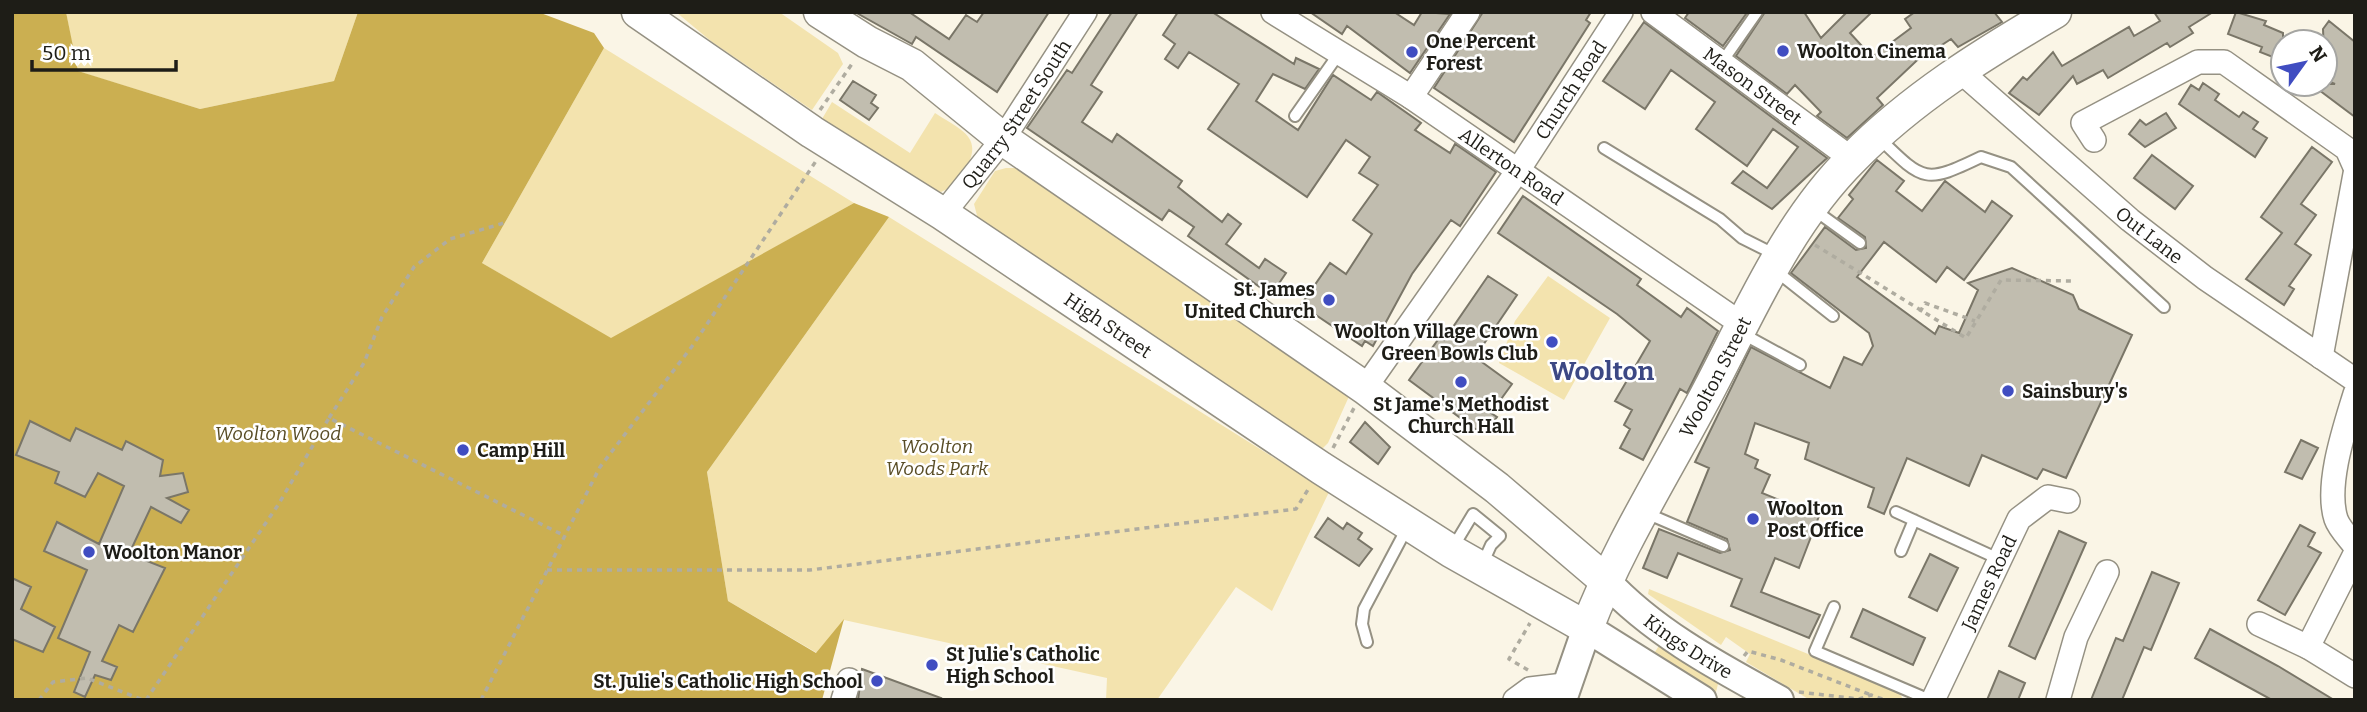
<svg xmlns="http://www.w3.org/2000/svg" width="2367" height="712" viewBox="0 0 2367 712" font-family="Bitter,serif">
  <rect width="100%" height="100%" fill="#faf5e6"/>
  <path fill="#f3e3ae" d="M66,12H358L334,81L200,109L77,71Z
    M676,12H779L838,53L843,64L812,110L712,42Z
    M604,48L854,203L611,339L482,263Z
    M832,102L910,153L935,113C960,130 985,136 965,170C958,181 953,187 941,192L932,188L929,190L822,119Z
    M1006,168H1017L1176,271L1351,392L1328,443L1320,451L979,223L974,204L995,171Z
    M889,217L1329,492L1272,611L1236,587L1157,700H1106L1107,678L844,620L817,653L728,601L707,472Z
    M1548,276L1610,318L1564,400L1499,363L1515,321Z
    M1649,589L1899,691L1903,700H1810L1746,662L1750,654L1726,637L1721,645L1648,594Z
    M1664,638L1719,680L1716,692L1653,655Z"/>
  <path fill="#cbaf51" d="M12,12H66L78,71L200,109L334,81L358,12H538L594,33L604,48L482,263L611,338L854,203L889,217L707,472L728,601L816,653L844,619L822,700H12Z"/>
  <path fill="#c1bdaf" stroke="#7a7668" stroke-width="2" d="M855,12H909L949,39L966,15L977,22L984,12H1049L997,92L916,37L912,44Z
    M1112,12H1138L1091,85L1102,92L1082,122L1112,142L1117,134L1182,181L1178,187L1222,222L1228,214L1241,224L1226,244L1259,268L1265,259L1286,273L1271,295L1188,236L1194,227L1169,210L1162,220L1027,128L1067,70L1072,73Z
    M1178,12H1212L1294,64L1296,58L1319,69L1305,89L1273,74L1256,101L1298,130L1333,75L1371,100L1377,92L1421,123L1415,130L1450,153L1455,144L1496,172L1460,226L1451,220L1412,274L1373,346L1365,341L1362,346L1301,305L1330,263L1346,274L1372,234L1353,220L1378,185L1359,173L1370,157L1346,140L1307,197L1208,129L1239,84L1189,52L1178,68L1165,59L1175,44L1163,35Z
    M1310,12H1394L1414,25L1422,12L1450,14L1410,73L1347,26L1342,34Z
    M1483,12H1591L1586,20L1590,23L1514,142L1434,88Z
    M1689,12H1744L1746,14L1723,46L1685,18Z
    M1765,12H1804L1821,38L1847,12H1872L1850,33L1872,57L1911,28L1905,19L1915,12H1994L2002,22L1958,47L1951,39L1931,52L1929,49L1877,98L1883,105L1847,138L1817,116L1821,112L1795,85L1787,94L1736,56Z
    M2154,12H2213L2189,27L2193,33L2170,47L2167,43L2108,78L2103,70L2077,84L2073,76L2039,115L2009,93L2023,77L2027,80L2053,52L2062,66L2129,27L2134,36L2160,21Z
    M2236,12L2266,21L2264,25L2283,33V61L2260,52L2262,47L2228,34Z
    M2329,21L2355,42V117L2311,84H2335L2325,80L2323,29Z
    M1644,22L1645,23L1827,158L1772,209L1732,183L1743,171L1767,188L1798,147L1773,129L1747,166L1696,129L1715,102L1671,70L1645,109L1603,81Z
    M853,81L876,95L871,103L878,108L869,120L840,100Z
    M2203,83L2219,94L2215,100L2239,117L2243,112L2258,122L2253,129L2267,138L2255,157L2179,104L2191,85L2199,90Z
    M2166,113L2176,128L2145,147L2129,134L2140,120L2146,125Z
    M2312,147L2332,162L2301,204L2316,215L2295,244L2311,255L2289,286L2294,289L2284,305L2246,279L2282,233L2261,217Z
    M2152,155L2193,186L2175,209L2134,178Z
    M1877,160L1904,181L1896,191L1922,211L1945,181L1985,212L1992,201L2012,216L1964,280L1947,267L1936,282L1884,242L1857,277L1935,334L1939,326L1959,333L1978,290L1968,283L2012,268L2073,295L2079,309L2132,335L2066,478L2043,469L2037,479L1982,455L1969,486L1907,458L1884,514L1868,507L1874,488L1805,459L1809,443L1755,423L1745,454L1758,460L1755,468L1770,475L1762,493L1819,516L1799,568L1775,558L1761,592L1820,615L1809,638L1731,606L1742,579L1678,553L1667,578L1643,568L1659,529L1720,553L1730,550L1727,539L1687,522L1709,468L1695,462L1751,347L1830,388L1844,357L1862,365L1873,346L1869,333L1791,273L1825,227L1856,250L1866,248L1865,237L1838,218L1853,199L1849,195Z
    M1523,196L1641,279L1637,285L1681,317L1687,308L1718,331L1687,393L1680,389L1643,460L1620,448L1630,429L1624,425L1632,410L1615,401L1650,341L1617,314L1498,233Z
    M1488,276L1517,295L1475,357L1512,384L1491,413L1497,417L1488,429L1482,425L1478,431L1409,380L1440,337L1444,340Z
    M30,421L70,441L76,428L122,450L126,441L163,460L160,476L183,473L188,492L167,498L189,510L181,523L151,507L129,554L165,568L133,632L119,625L102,661L117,667L111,680L95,675L85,697L74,692L90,652L58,638L87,570L44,551L57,522L99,544L124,486L98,473L85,497L55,483L59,472L16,455Z
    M1365,422L1390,447L1378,464L1350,442Z
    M2301,440L2318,448L2302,479L2285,472Z
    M1328,518L1343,529L1347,523L1362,533L1358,539L1372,549L1359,566L1315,537Z
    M2300,525L2315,533L2308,546L2321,553L2285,615L2258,600Z
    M2059,531L2086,543L2035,659L2009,646Z
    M1930,554L1958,568L1937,611L1909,597Z
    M2152,572L2179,583L2151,650L2144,647L2122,700H2091L2116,638L2123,641Z
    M12,578L31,587L21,609L55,627L43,652L12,639Z
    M1863,609L1925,638L1913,665L1851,637Z
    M2210,629L2278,666L2334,700H2272L2195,658Z
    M862,669L941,698L940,700H858Z
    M1999,671L2025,683L2018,700H1987Z"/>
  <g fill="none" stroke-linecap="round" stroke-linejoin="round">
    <g stroke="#959183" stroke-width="14">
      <path id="service" d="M1722,62L1757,12
        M1295,116L1340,52
        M1879,138C1924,182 1925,184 1981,157L2011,167L2164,307
        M1604,148L1720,219L1742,238L1778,256
        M1813,209L1860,243
        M1776,271L1833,316
        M1743,334L1800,365
        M1896,512L2001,560
        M1646,513L1723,546
        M1452,549L1473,514L1500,536L1491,545L1482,565
        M1901,551L1914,520
        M1834,607L1815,651L1930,700
        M1367,642L1362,624L1364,609L1408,526"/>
    </g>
    <g stroke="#959183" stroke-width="26">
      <g id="minor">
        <path id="s1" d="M1273,12L1411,97L1743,325"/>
        <path id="s2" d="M1653,12L1852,159"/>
        <path id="s3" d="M1959,70L2130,220L2205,278L2355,380"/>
        <path d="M1411,97L1468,12"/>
        <path d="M2094,140L2083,123L2198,62H2224L2347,149L2355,167"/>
        <path id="s4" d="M943,214L1003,139L1085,12"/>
        <path d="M2321,357L2355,174"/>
        <path id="s5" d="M1365,388L1519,169L1621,12"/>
        <path d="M2355,394C2345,427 2325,485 2336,519C2339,528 2349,538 2355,546"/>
        <path d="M2355,554L2308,647L2355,676"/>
        <path d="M2259,624L2308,647"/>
        <path d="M843,700L849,680"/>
        <path d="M1515,700L1530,689L1564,685"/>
        <path id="s6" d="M1933,700L2019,519L2048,497L2068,501"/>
        <path d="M2058,700L2076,637L2107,572"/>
      </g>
    </g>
    <g stroke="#959183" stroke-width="32">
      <g id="tertiary">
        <path id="s7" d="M1605,580C1653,632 1717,666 1779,700"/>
        <path d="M1562,700L1587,628L1702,700"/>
      </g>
    </g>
    <g stroke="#959183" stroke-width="35">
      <g id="secondary">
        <path id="s8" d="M638,12L812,132L943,214L1321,468L1451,551L1587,628C1617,549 1663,476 1703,401C1747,319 1785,225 1853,158C1912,98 1983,54 2055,12"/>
        <path d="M820,12L867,42L912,65L1003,139L1365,388L1497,488L1605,580"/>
      </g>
    </g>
    <path stroke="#afaca0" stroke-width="3.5" stroke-dasharray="5 5" stroke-linecap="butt" d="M820,110L854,61
      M1815,245L1966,338L2001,280L2074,281
      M1920,312L1925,303L1975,321
      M329,418L364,363L382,317L414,267L450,239L504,223
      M1333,448L1354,408
      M547,570H810L1296,509L1309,488
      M1744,656L1748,651L1781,660L1871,695
      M1528,670L1509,659L1530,623
      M1799,692L1859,699L1871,695L1885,700
      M39,700L53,682L87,678L143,700
      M146,700L278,505L329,418L565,536
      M481,700L600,467L693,345L816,161"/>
    <use href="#service" stroke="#fff" stroke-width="10"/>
    <use href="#minor" stroke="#fff" stroke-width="23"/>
    <use href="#tertiary" stroke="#fff" stroke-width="28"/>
    <use href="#secondary" stroke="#fff" stroke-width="32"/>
  </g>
  <g fill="#404dc1" stroke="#fff" stroke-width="2.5">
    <circle cx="1783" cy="51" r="7"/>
    <circle cx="1412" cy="52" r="7"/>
    <circle cx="1329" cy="300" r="7"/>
    <circle cx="1552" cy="342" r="7"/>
    <circle cx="1461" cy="382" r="7"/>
    <circle cx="2008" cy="391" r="7"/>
    <circle cx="463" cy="450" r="7"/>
    <circle cx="1753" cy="519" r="7"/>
    <circle cx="89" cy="552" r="7"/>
    <circle cx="932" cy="665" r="7"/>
    <circle cx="877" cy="681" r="7"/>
  </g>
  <g text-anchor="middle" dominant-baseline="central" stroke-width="5" stroke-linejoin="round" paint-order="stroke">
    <g font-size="19" font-weight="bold" fill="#1e1d17" stroke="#fff" text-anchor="start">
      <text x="1426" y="41">One Percent<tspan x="1426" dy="22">Forest</tspan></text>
      <text x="1797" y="51">Woolton Cinema</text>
      <text x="1315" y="289" text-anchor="end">St. James<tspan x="1315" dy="22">United Church</tspan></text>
      <text x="1538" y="331" text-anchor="end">Woolton Village Crown<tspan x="1538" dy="22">Green Bowls Club</tspan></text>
      <text x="2022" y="391">Sainsbury's</text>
      <text x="1461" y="404" text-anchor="middle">St Jame's Methodist<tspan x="1461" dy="22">Church Hall</tspan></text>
      <text x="477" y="450">Camp Hill</text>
      <text x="1767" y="508">Woolton<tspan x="1767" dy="22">Post Office</tspan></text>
      <text x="103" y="552">Woolton Manor</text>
      <text x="946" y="654">St Julie's Catholic<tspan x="946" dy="22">High School</tspan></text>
      <text x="863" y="681" text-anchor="end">St. Julie's Catholic High School</text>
    </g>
    <g font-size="19" fill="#1e1d17" stroke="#fff">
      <text stroke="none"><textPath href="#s2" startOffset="124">Mason Street</textPath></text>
      <text stroke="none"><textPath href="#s5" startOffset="362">Church Road</textPath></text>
      <text stroke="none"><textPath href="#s4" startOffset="124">Quarry Street South</textPath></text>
      <text stroke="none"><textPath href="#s1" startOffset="284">Allerton Road</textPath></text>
      <text stroke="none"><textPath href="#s3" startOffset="252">Out Lane</textPath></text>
      <text stroke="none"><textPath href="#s8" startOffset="565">High Street</textPath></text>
      <text stroke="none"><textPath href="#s8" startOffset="1414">Woolton Street</textPath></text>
      <text stroke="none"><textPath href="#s6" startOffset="130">James Road</textPath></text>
      <text stroke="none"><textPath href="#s7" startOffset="107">Kings Drive</textPath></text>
    </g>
    <g font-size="19" font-style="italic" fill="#584c25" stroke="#fff">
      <text x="278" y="433">Woolton Wood</text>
      <text x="937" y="446">Woolton<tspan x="937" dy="22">Woods Park</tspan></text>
    </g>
    <g font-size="26" font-weight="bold" fill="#3c4884" stroke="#fff">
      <text x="1602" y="371">Woolton</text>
    </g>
  </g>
  <rect width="2367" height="712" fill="none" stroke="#1e1d17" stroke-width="28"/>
  <g transform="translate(2304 63) rotate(57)"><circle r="33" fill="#ffffff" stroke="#a5a5a2" stroke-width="2"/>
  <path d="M0-5L12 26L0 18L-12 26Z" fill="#404dc1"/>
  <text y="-10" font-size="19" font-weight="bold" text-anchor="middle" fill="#1e1d17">N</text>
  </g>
  <path d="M32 60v10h144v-10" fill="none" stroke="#1e1d17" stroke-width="3.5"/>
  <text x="42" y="60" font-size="21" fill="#1e1d17" stroke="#ffffff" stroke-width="5" paint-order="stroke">50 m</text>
</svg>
